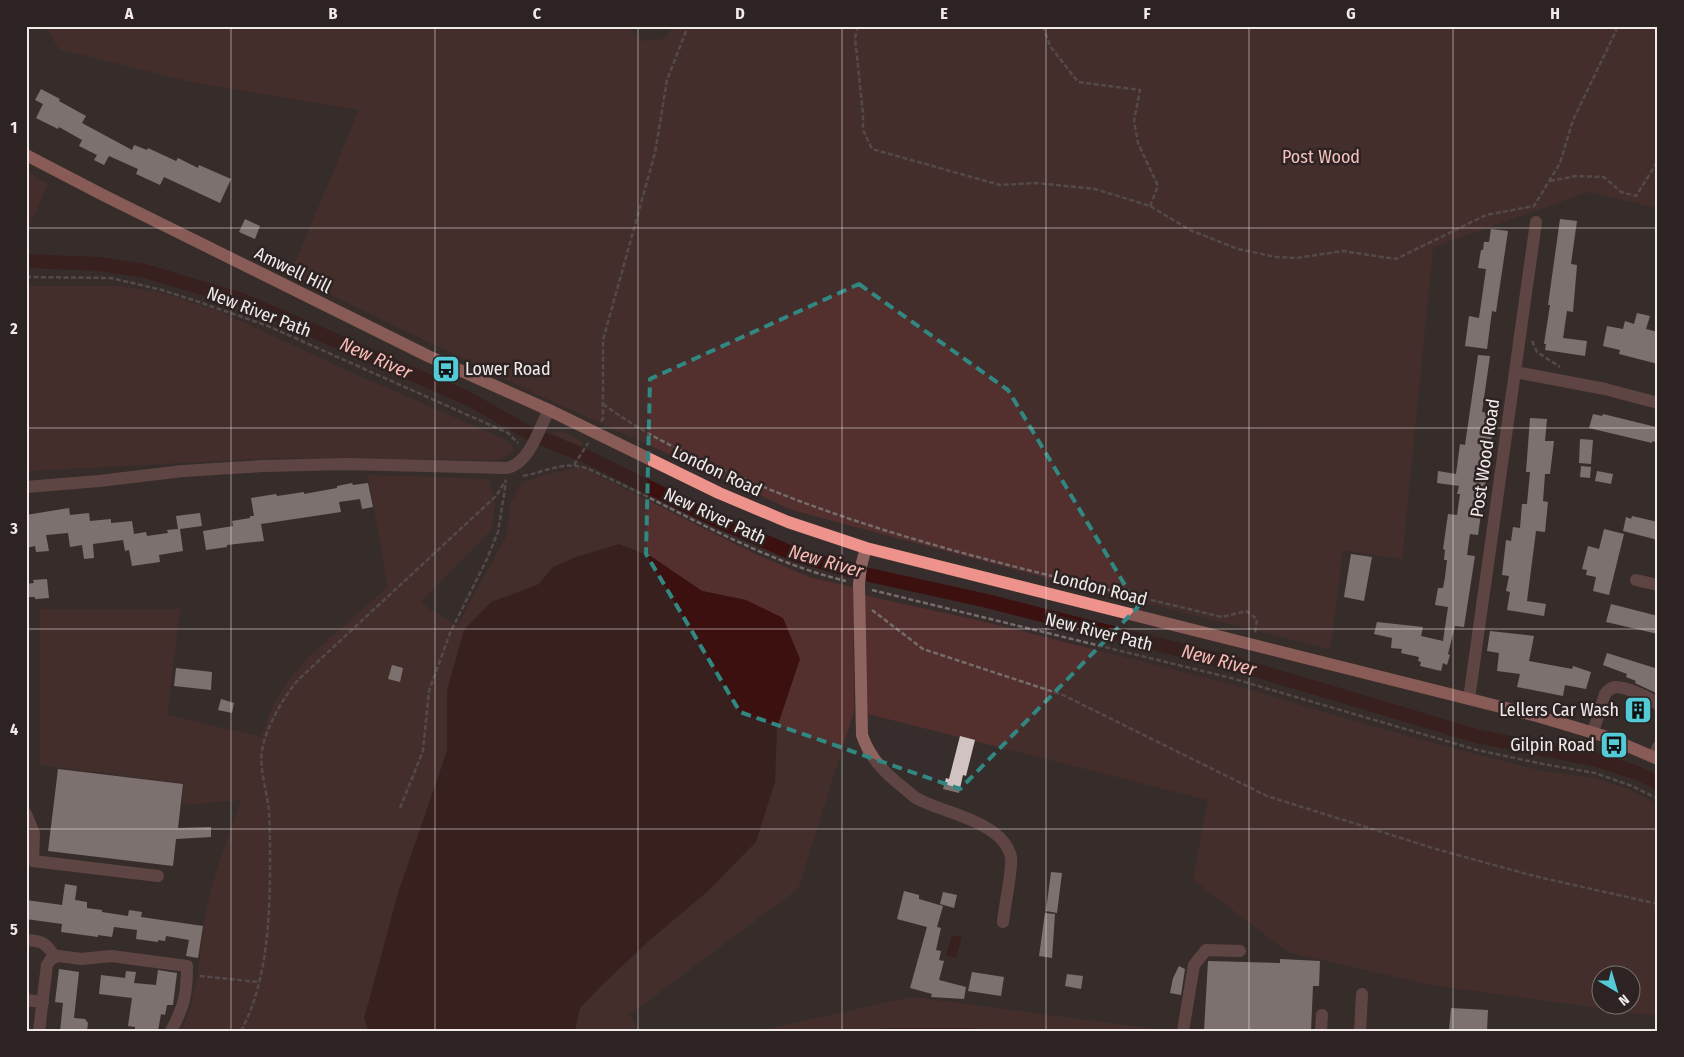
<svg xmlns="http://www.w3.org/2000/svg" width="1684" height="1057" viewBox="0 0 1684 1057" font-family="'Fira Sans Condensed',sans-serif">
  <rect width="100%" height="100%" fill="#372d2c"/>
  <path fill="#53302e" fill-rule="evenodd" d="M45,26H626L643,41L664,39L674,26H1658V208L1588,192L1433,247L1402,559L1343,550L1330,649L1070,584L792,510L543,397L290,275L359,110L191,82L59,49Z
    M26,171L48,184L26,233Z
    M26,286H120L161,293L219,311L357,375L504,439L515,449L502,459L493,460L274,458L26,471Z
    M561,431L581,441L582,447L550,433Z
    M581,467L755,554L812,578L853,587L854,711L798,889L629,1015L640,1031H575L579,1008L603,984L651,939L708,891L775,782L777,727L800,659L746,600L702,591L651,557L619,545L576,557L553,567L447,690V751L398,893L364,1019L369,1031H181C202,990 198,943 209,899C217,866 230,833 241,800L182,805L184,783L40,765V609H180L167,715L261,737L271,710L286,684L309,657L388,587L368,475L489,479L495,505L491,530L420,603L457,626L507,535L511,502L523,482L544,475Z
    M863,595L981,621L1230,684L1371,726L1475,754L1541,771L1594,778L1630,790L1658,804V1016L1431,985L1288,952L1193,880L1208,800L868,714ZM1602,974H1632V1004H1602Z
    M912,997L1163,1030L1003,1031L967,1028H893L849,1031H759Z"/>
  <path fill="#3b100f" d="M619,544L652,557L702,591L746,600L783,618L800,659L777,727L775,782L756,842L708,891L651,939L603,984L580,1008L575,1031H369L364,1019L398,893L447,751V690L464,630L491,602L539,584L553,567L576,557Z
    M952,935L962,937L956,958L946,955Z
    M893,1028H967L1003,1031H849Z"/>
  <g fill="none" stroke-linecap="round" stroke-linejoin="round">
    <path stroke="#3b100f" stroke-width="14" d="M26,261L100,264L145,271L245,301L467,398L533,435L583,455L716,520L796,555L860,573L983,600L1235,664L1480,737L1598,760L1637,773L1658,783"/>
  </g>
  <path fill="#d0c3c2" d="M41,89L60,99L59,101L86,116L82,123L132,150L134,145L147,150L148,148L176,161L178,158L198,168L199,165L231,179L220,203L164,177L160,185L136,174L138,169L109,156L104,165L94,160L97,155L79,146L82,140L59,127L58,129L36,118L43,104L35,100Z
    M245,219L260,226L255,239L239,232Z
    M1560,219L1577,221L1571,264L1577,265L1573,312L1567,311L1563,338L1587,341L1585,356L1545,350L1546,344H1544L1550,305H1548Z
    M1491,229L1508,231L1496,312L1492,311L1487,349L1465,346L1469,316L1479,318L1486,269L1478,268L1481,250H1483L1484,242H1489Z
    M1637,313L1650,316L1646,329L1658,332V364L1619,354L1620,350L1603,346L1607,326L1623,329L1625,321L1634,324Z
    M1478,355L1490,356L1482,412L1495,414L1478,535L1470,534L1467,555L1475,556L1464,627L1455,626L1448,654L1450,655L1447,665L1443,663L1441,671L1420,666L1421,662L1418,661L1419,657L1401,653L1402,649L1391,648L1392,638L1374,634L1377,622L1423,627L1421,636L1443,641L1448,607L1435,605L1438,588H1443L1445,577L1447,560H1444L1445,550L1443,549L1448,514L1457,515L1460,494H1457L1459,486L1437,483L1438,471L1456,474L1460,444L1465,445Z
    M1593,414L1602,416L1603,414L1656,427L1655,431H1658V443L1652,441V443L1589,428Z
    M1530,418L1547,419L1545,441H1554L1550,474H1545L1543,501L1548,502L1545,532L1536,531L1527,601L1546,604L1544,616L1507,610L1510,592L1506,591L1509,576L1502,575L1506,540L1511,541L1513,527L1520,528L1522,504H1527L1530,472H1526Z
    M1580,439L1593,440L1591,464L1579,463Z
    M1581,466L1591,467L1590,478L1580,477Z
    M1597,471L1613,474L1611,484L1595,481Z
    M352,483L353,485L368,483L373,507L362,509L360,499L339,502L341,512L261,524L264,541L227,545V547L206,550L203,531L233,526L232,521L250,518V516H254L251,498L276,494L277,496L304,492V494L337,488V486Z
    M69,508L70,515L89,513L90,521L111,519V523L132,521L134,534L146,532L147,536L168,533L167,530L178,529L176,516L200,513L202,526L180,529L183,551L159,555L160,562L132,566L129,550L125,551L123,540L93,544L94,558L84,559L82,545L70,547L68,533L46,535L49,551L36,552L35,546L26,548V515Z
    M1632,516L1658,522V540L1623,531L1626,517L1631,519Z
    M1604,529L1624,534L1609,595L1593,591L1596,577L1586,575L1587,570L1582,569L1588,546L1599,549Z
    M1351,554L1372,557L1364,601L1344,597Z
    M47,579L49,598L35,599V597H26V584L34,583L33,580Z
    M1611,604L1658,616V634L1606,622Z
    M1490,631L1534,636L1529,661L1572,669L1573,666L1591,672L1586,689L1565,685L1563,696L1517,687L1520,674L1497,671L1499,653L1487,651Z
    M1607,653L1658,669V688L1656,693L1635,683L1636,681L1626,677L1627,674L1603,665Z
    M392,665L403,668L400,682L388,679Z
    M176,668L212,672L211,690L174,686Z
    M221,699L234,703L232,713L218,710Z
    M1630,699L1650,709L1646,720L1625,713Z
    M960,736L975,740L966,776L963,775L959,793L943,789L946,778L949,779Z
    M58,769L183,784L178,828L211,827V837L176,839L173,866L48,851Z
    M1051,872L1062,873L1057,913L1046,911Z
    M65,884L77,886L75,900L87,902V908L102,910V912L128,916L129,910L142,912L141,917L203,926L198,958L186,956L189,940L166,936L165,941L158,940V942L136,939L137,930L114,927L112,937L98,935V937L61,932L62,924L26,919V900L62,905Z
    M904,891L919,895V899L943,906L937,927L941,928L936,950L941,951L939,960L944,961L939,980L966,987L964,999L931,997L932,994L910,988L927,927L897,919Z
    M943,892L957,895L954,908L940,904Z
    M1045,913L1055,914L1052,958L1039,956Z
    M1280,959L1320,961L1319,986H1313L1311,1031H1204L1208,961L1280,963Z
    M1179,966L1185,969L1181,995L1170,993L1173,978Z
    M59,969L79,972L74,1018L85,1019L88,1023L87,1031H60L63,1003L55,1002Z
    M158,970L177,973L173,1005H167L165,1015L161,1014L158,1031H135V1027L128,1026L132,998L99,994L101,975L125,978L126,971L136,972L134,983L156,985Z
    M972,972L1004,977L1001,996L968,991Z
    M1067,974L1083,976L1081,989L1065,986Z
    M1451,1008L1488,1010L1487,1031H1449Z"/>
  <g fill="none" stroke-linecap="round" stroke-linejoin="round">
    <path stroke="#756c6c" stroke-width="2.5" stroke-dasharray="5 2.5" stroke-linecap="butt" d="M858,26L855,38L863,114V130L872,149L1000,185L1037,183L1095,189L1150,206L1190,230L1238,249L1276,257L1297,258L1343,251L1396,259L1486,215L1534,206L1560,163L1573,120L1616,31V26
      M1043,26L1050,46L1078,82L1140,90L1134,121L1138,143L1158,186L1150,206
      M1550,181L1576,176L1604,177L1621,192L1636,196L1658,161
      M26,277L111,278L162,290L196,301L268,326L508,433L518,443
      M1532,341L1537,352L1560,367
      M603,404C648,437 698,460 749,481C901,545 1063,578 1222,617L1246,611L1257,619L1255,633
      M601,421L603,419V340L655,153L667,80L688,26
      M574,465L588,443
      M523,476C545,472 563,461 586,468C672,505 754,559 846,581
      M872,590L1231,678L1477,750L1543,764L1595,773L1632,786L1658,799
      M872,610L923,649L1063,695L1267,796L1436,849L1534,876L1658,904
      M400,808L423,751L429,691L450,633L486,561L498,532L506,482
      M200,976L258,982
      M241,1031C268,981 270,915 270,860C270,843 270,827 269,810C267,792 259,768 262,750C266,727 283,698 298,680L496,496L506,480"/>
    <path stroke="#8f635f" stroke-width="12" d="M1515,372L1605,389L1658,403
      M26,487L99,481L183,471L263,466L347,464L507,468C530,463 539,428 549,410
      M866,548L861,566L859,584L862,735C870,759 886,774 905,789C909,792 914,798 920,800C947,814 1003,822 1011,857C1013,867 1004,909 1003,922
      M1636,580L1658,585
      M1469,699L1536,222
      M1593,732L1605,694C1608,690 1610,688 1615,687C1625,687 1652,697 1658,705
      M1653,757L1658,747
      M26,814L34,833L33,861L158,876
      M26,940C43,941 46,943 55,957
      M26,1000L43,1002
      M39,1031L47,965L51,959L59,956L81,959L111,956L187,966C187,994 184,1007 171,1031
      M1183,1031L1194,965L1206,950L1240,951
      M1321,1031L1322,1015
      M1360,1031L1362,994"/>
    <path stroke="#ed938c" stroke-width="12" d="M26,155L105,196L428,356L549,410L719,493L788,522L866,548L1537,716L1604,736L1658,759"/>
  </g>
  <path d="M0 0H1684V1057H0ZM859,284L1008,390L1138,607L960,789L740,712L646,554L650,379Z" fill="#372d2c" fill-opacity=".55" fill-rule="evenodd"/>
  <path fill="none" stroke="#318781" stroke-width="4" stroke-dasharray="10 6" stroke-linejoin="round" d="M859,284L1008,390L1138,607L960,789L740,712L646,554L650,379Z"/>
  <path fill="none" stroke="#f1eaea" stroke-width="1" stroke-opacity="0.55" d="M231,26V1031M435,26V1031M638,26V1031M842,26V1031M1046,26V1031M1249,26V1031M1453,26V1031M26,228H1658M26,428H1658M26,629H1658M26,829H1658"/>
  <defs>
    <g id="bus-square" transform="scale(1.4375)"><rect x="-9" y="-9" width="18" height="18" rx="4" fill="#52cbd7" stroke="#2d2322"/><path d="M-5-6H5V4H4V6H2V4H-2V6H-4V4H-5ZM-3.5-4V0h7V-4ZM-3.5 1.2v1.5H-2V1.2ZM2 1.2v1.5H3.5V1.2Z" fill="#111"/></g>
    <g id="building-square" transform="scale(1.4375)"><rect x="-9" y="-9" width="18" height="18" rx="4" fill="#52cbd7" stroke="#2d2322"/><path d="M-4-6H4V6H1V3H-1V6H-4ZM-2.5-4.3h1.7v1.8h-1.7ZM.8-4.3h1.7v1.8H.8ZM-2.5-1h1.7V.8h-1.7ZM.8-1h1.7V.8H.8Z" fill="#111"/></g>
  </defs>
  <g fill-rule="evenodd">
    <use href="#bus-square" x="446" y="369"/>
    <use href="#building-square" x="1638" y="710"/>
    <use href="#bus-square" x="1614" y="745"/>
  </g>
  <g text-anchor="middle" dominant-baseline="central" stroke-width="5" stroke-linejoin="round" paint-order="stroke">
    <g font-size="18" fill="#f4c1bc" stroke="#2d2322">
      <text x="1321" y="157">Post Wood</text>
    </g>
    <g font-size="18" fill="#f1eaea" stroke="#2d2322">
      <text transform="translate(293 270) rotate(26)">Amwell Hill</text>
      <text transform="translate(259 312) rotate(21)">New River Path</text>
      <text transform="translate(1485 458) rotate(-82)">Post Wood Road</text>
      <text transform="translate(717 471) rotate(25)">London Road</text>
      <text transform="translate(715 516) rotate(25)">New River Path</text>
      <text transform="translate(1100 588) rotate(14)">London Road</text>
      <text transform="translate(1099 632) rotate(14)">New River Path</text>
    </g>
    <g font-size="18" fill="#f1eaea" stroke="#2d2322" text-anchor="end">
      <text x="465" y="369" text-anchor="start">Lower Road</text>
      <text x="1619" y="710">Lellers Car Wash</text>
      <text x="1595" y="745">Gilpin Road</text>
    </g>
    <g font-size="19" font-style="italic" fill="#fdb9b3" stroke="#2d2322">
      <text transform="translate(376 358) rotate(24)">New River</text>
      <text transform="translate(826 561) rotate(16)">New River</text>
      <text transform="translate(1219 660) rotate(15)">New River</text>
    </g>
  </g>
  <rect width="1684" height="1057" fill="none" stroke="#2d2322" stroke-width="55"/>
  <g transform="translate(1616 990) rotate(142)"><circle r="24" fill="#2d2322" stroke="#7b7372"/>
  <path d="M0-4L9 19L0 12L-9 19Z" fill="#52cbd7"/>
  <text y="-8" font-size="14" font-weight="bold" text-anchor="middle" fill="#f1eaea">N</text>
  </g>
  <rect x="28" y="28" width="1628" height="1002" fill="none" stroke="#f1eaea" stroke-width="2"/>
  <g font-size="16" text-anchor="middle" font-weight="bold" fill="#f1eaea">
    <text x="129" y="19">A</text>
    <text x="333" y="19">B</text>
    <text x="537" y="19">C</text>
    <text x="740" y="19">D</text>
    <text x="944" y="19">E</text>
    <text x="1147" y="19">F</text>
    <text x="1351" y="19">G</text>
    <text x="1555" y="19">H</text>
    <text x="14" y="133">1</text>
    <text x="14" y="334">2</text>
    <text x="14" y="534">3</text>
    <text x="14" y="735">4</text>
    <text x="14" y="935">5</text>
  </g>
</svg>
